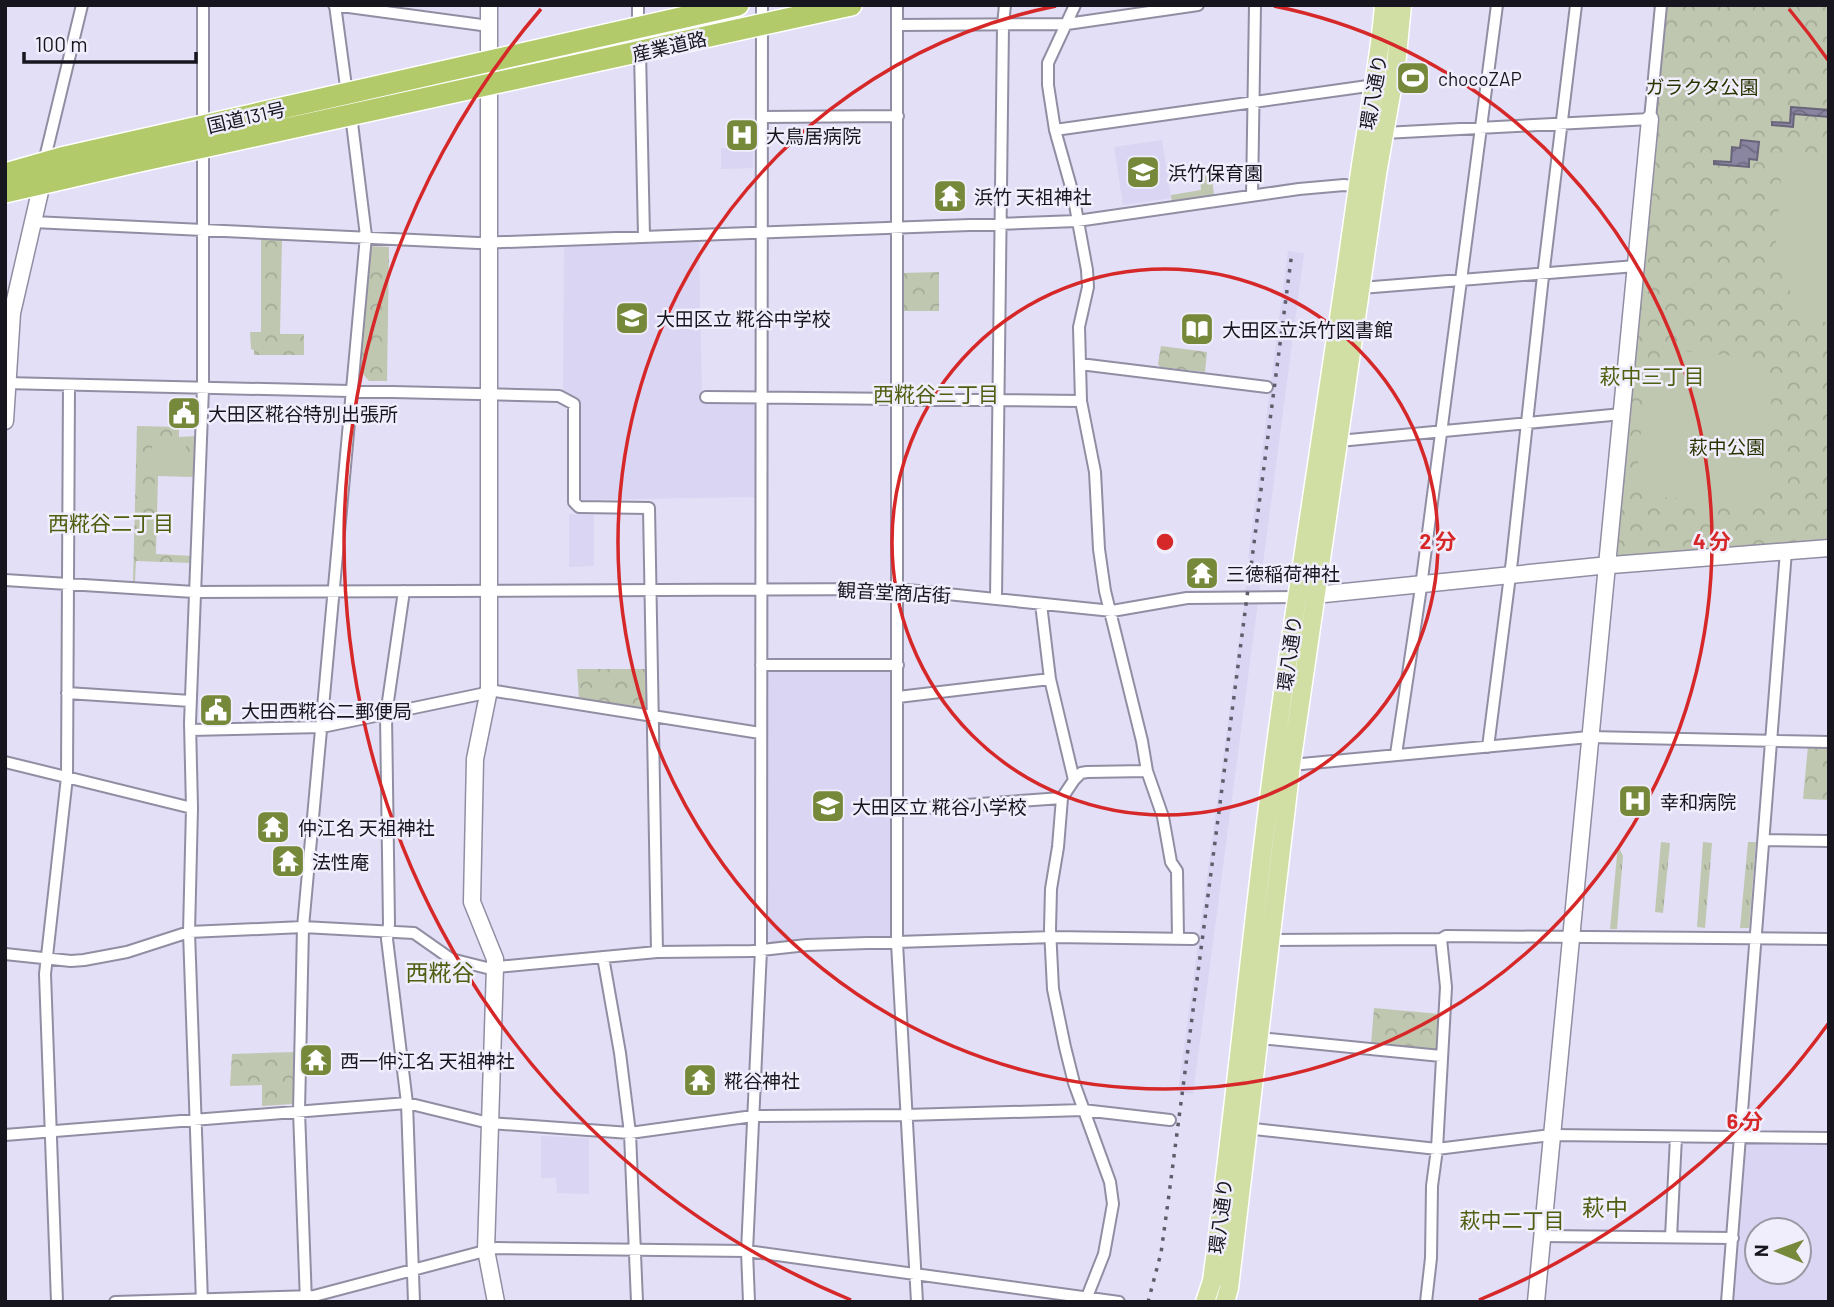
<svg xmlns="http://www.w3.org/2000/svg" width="1834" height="1307" viewBox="0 0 1834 1307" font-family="Barlow,'Noto Sans JP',sans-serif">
  <defs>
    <pattern id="grass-tufts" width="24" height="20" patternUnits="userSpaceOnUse" patternTransform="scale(1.75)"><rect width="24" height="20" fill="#c0c7b0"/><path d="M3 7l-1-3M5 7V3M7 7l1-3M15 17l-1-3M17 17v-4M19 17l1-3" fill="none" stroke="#a4aa97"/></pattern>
    <pattern id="forest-crowns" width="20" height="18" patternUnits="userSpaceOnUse" patternTransform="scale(1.75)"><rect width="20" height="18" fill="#c0c7b0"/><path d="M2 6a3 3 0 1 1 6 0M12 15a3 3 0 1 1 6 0" fill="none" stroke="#a4aa97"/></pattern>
    <pattern id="water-waves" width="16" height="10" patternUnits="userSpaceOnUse" patternTransform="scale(1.75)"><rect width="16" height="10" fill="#8a85a1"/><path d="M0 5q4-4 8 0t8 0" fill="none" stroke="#706c83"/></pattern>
  </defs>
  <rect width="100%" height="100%" fill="#e2dff6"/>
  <path fill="#d9d5f3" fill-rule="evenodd" d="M731,120L753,121V168L721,169V148L730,149Z
    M1162,140L1171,198L1123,205L1114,147Z
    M699,240L702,403L755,404V497L578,500V399L563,391L564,245Z
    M1288,251L1304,253L1193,1094L1178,1092L1250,559L1248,558Z
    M569,514L594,515V566L569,567Z
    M769,668H888L892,676L890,936L886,940L774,943L765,938L766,673Z
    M541,1136L589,1138V1194L557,1193L556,1178H541Z
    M1746,1143L1829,1144V1302H1731L1743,1145ZM1757,1230H1799V1272H1757Z"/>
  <path fill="url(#grass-tufts)" d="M1211,167L1214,196L1172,203L1171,195L1201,190L1199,168Z
    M1661,842L1670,843L1663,913L1655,912Z
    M1703,842L1712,843L1705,928L1697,927Z
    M1748,842H1756L1749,928H1740Z
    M1618,845L1623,856L1617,929H1610Z"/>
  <path fill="url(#forest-crowns)" d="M1667,5H1829V542L1616,557L1614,555Z
    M261,239L282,240L280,334H304V355H254V350L251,349L250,332H261Z
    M367,246L389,247L387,381H369L357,367Z
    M939,272V311H903L902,273Z
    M1161,346L1207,352L1205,372L1160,367L1158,364Z
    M137,426L179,427V437L197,436L194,477L158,476L156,554L193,556L192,563L136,561L135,582H133Z
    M577,669H646V707L642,710L579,700Z
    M1808,746L1829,748V800L1803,799Z
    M1374,1008L1440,1014L1438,1051L1371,1045Z
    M295,1052L293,1104L262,1106V1085L230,1086L232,1054Z"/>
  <path fill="#c0c7b0" d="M1783,150L1829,154V325L1802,307L1784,283L1775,258Z
    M1682,351L1745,357L1773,380L1763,504L1644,496L1636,486L1647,363Z
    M152,443L186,444L185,469L151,468Z"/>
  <path fill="url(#water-waves)" stroke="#68647a" stroke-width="2" d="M1791,107L1829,110V117L1794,114L1793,127L1772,125V122L1790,123Z
    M1741,140L1759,142L1757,160L1749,159V167L1714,164V161L1731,162L1732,147L1740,148Z"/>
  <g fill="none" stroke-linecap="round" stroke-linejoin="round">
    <g stroke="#918ea3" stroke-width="14">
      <path id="street" d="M334,5L489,26
        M335,5L347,94
        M897,5V943L917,1302
        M1075,5L1048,63V85L1055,130L1073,194L1087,270L1088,287L1079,327L1081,401L1095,472L1099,549L1105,591L1142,741L1147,771L1163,817L1171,862L1177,871L1178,938
        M898,25L1067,24L1198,5
        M638,28V5
        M640,52L644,236
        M763,117L898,116
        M203,127V5
        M1055,130L1375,85
        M1384,133L1650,119L1661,5
        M44,162L82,5
        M1252,196L1255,5
        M33,222L478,243L1077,221L1299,189L1344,185L1360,187
        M1361,288L1636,266
        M1080,364L1267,387
        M5,383L559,396L574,404V502L579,507L649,508L657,952
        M706,397L1081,401
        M1339,441L1622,414
        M5,580L194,592L898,589L1112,611L1187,598L1297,597
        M404,591L386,715L389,924L387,939L407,1103L414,1302
        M996,599L1003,25L1005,5
        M1041,604L1050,679L1074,780
        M761,665H898
        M67,693L191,701
        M898,697L1050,679
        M190,730L322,727L481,694L489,690L760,733
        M1488,747L1512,560L1542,285L1576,5
        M1396,754L1420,594L1497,5
        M5,762L192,808
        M1291,765L1589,737L1829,742
        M896,810L1062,798
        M1764,840L1829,841
        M1265,940L1441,939L1446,936L1829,939
        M5,954L71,961L84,960L127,952L189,932L303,927L414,933L451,959L487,968L657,952L752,951L807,945L1052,937L1193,939
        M603,957L620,1053L630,1133L637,1302
        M1260,1038L1441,1056
        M1245,1128L1437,1149L1551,1135L1829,1138
        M5,1135L407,1103L489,1123L630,1133L753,1116L906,1115L1083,1110L1170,1120
        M1542,1236L1733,1238
        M1671,1237L1676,1137
        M57,1302L45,974L67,777L69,385
        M115,1302L314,1296L496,1248L747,1251L1119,1302
        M202,1302L189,932L192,808L190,723L203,388V148
        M306,1302L299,1111L303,927L366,236L351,115
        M749,1302L747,1251L761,950L762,5
        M1085,1302L1104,1254L1113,1204L1110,1182L1074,1083L1065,1047L1053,989L1050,929L1051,889L1058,847L1062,798L1074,780L1081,773L1087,772L1147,771
        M1426,1302L1431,1258L1432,1186L1437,1149L1446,987L1441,939
        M1727,1302L1786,551"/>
    </g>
    <g stroke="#918ea3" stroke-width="19">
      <path id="secondary" d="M489,5V690L475,759L472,902L495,959V967L486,1250L496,1302
        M5,421L12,313L42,183
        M1305,596L1599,566L1829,548
        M1536,1302L1650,119"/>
    </g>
    <g stroke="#fff" stroke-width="21">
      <path id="primary" d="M1205,1302L1212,1281C1240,1070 1258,857 1290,645C1314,488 1338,330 1360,172C1368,116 1380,61 1384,5
        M1225,1302L1229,1288L1291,765L1377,174L1396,66L1402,5"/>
    </g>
    <g stroke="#fff" stroke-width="24">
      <path id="highway" d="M5,174L61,158L738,5
        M5,192L135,162L851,5"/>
    </g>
    <use href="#street" stroke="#fff" stroke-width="10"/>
    <use href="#secondary" stroke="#fff" stroke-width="16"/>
    <use href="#primary" stroke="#d1dfa5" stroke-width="18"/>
    <use href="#highway" stroke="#b2ca69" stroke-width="21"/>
    <path stroke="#5e5d6a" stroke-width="3.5" stroke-dasharray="3.5 7" stroke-linecap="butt" d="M1148,1302L1161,1253L1168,1202L1292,252"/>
  </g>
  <g fill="none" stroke="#d62828" stroke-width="3.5">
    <circle cx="1165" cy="542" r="273"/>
    <path d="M1274 6A547 547 0 1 1 1056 6"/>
    <path d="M1828 1024A820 820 0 0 1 1479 1300M851 1300A820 820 0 0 1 541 9M1789 9A820 820 0 0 1 1828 60"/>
  </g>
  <defs>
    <g id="stadium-square" transform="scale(1.75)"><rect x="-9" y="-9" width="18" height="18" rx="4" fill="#768839" stroke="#f0eefc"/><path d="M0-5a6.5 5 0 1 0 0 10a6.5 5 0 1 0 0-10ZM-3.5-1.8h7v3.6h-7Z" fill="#fff"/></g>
    <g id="hospital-square" transform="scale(1.75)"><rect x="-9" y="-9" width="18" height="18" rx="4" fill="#768839" stroke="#f0eefc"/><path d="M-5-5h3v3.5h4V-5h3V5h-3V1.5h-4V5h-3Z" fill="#fff"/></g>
    <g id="school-square" transform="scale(1.75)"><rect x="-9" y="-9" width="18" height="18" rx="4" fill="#768839" stroke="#f0eefc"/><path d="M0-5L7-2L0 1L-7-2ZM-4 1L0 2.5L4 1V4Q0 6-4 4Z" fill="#fff"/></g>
    <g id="temple-square" transform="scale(1.75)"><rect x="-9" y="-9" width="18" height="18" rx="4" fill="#768839" stroke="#f0eefc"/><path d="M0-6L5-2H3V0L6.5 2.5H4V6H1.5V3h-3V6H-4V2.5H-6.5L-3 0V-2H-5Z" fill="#fff"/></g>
    <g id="library-square" transform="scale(1.75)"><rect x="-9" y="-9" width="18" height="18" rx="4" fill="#768839" stroke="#f0eefc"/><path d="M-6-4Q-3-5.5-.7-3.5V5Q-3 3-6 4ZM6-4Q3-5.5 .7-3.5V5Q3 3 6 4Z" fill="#fff"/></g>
    <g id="civic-square" transform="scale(1.75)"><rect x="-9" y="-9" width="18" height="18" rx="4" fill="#768839" stroke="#f0eefc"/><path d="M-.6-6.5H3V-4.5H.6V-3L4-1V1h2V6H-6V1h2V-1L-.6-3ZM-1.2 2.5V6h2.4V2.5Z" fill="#fff"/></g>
  </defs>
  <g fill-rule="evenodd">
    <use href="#stadium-square" x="1413" y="78"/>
    <use href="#hospital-square" x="742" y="135"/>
    <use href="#school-square" x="1143" y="172"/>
    <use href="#temple-square" x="950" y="196"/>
    <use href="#school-square" x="632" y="318"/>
    <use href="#library-square" x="1197" y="329"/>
    <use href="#civic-square" x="184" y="413"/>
    <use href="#temple-square" x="1202" y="573"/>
    <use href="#civic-square" x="216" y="710"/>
    <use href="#hospital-square" x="1635" y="801"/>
    <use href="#school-square" x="828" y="806"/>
    <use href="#temple-square" x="273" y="827"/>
    <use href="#temple-square" x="288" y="861"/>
    <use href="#temple-square" x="316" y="1060"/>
    <use href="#temple-square" x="700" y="1080"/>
  </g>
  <g text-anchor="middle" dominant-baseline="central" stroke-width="5" stroke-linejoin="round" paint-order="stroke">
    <g font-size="19" fill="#17161e" stroke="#f0eefc">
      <text transform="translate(669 46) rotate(-13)">産業道路</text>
      <text transform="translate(1373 92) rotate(-80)">環八通り</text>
      <text transform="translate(246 117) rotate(-13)">国道131号</text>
      <text transform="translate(894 592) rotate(3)">観音堂商店街</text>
      <text transform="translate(1289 653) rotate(-82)">環八通り</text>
      <text transform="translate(1220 1216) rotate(-83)">環八通り</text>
    </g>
    <g font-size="19" fill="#17161e" stroke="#f0eefc" text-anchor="start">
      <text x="1438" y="78">chocoZAP</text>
      <text x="766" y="135">大鳥居病院</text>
      <text x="1168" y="172">浜竹保育園</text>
      <text x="974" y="196">浜竹 天祖神社</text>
      <text x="656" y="318">大田区立 糀谷中学校</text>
      <text x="1222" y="329">大田区立浜竹図書館</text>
      <text x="208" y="413">大田区糀谷特別出張所</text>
      <text x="1226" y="573">三徳稲荷神社</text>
      <text x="241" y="710">大田西糀谷二郵便局</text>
      <text x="1660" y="801">幸和病院</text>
      <text x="852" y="806">大田区立 糀谷小学校</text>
      <text x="298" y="827">仲江名 天祖神社</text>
      <text x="312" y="861">法性庵</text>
      <text x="340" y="1060">西一仲江名 天祖神社</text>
      <text x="724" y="1080">糀谷神社</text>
    </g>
    <g font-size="19" fill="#293300" stroke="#f0eefc">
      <text x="1702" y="86">ガラクタ公園</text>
      <text x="1727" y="446">萩中公園</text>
    </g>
    <g font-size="21" fill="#4f5f12" stroke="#f0eefc">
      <text x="1652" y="375">萩中三丁目</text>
      <text x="936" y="393">西糀谷三丁目</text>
      <text x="111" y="522">西糀谷二丁目</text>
      <text x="1512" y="1219">萩中二丁目</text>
    </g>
    <g font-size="23" fill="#4f5f12" stroke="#f0eefc">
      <text x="440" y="972">西糀谷</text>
      <text x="1605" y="1207">萩中</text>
    </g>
  </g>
  <circle cx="1165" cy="542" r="10" fill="#d62828" stroke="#f0eefc" stroke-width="3.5"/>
  <g font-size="21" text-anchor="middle" font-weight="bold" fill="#d62828" stroke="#f0eefc" stroke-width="5" stroke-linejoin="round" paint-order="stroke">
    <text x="1438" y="549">2 分</text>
    <text x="1712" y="549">4 分</text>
    <text x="1745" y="1129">6 分</text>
  </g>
  <rect width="1834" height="1307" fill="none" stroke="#17161e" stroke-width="14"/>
  <g transform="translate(1778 1251) rotate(271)"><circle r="33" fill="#f0eefc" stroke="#9998a3" stroke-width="2"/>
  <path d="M0-5L12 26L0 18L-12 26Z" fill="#768839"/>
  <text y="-10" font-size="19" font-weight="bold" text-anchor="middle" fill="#17161e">N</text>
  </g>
  <path d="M24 52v10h172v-10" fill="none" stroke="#17161e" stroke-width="3.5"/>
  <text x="35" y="52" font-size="21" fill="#17161e" stroke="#f0eefc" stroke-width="5" paint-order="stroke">100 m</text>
</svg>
